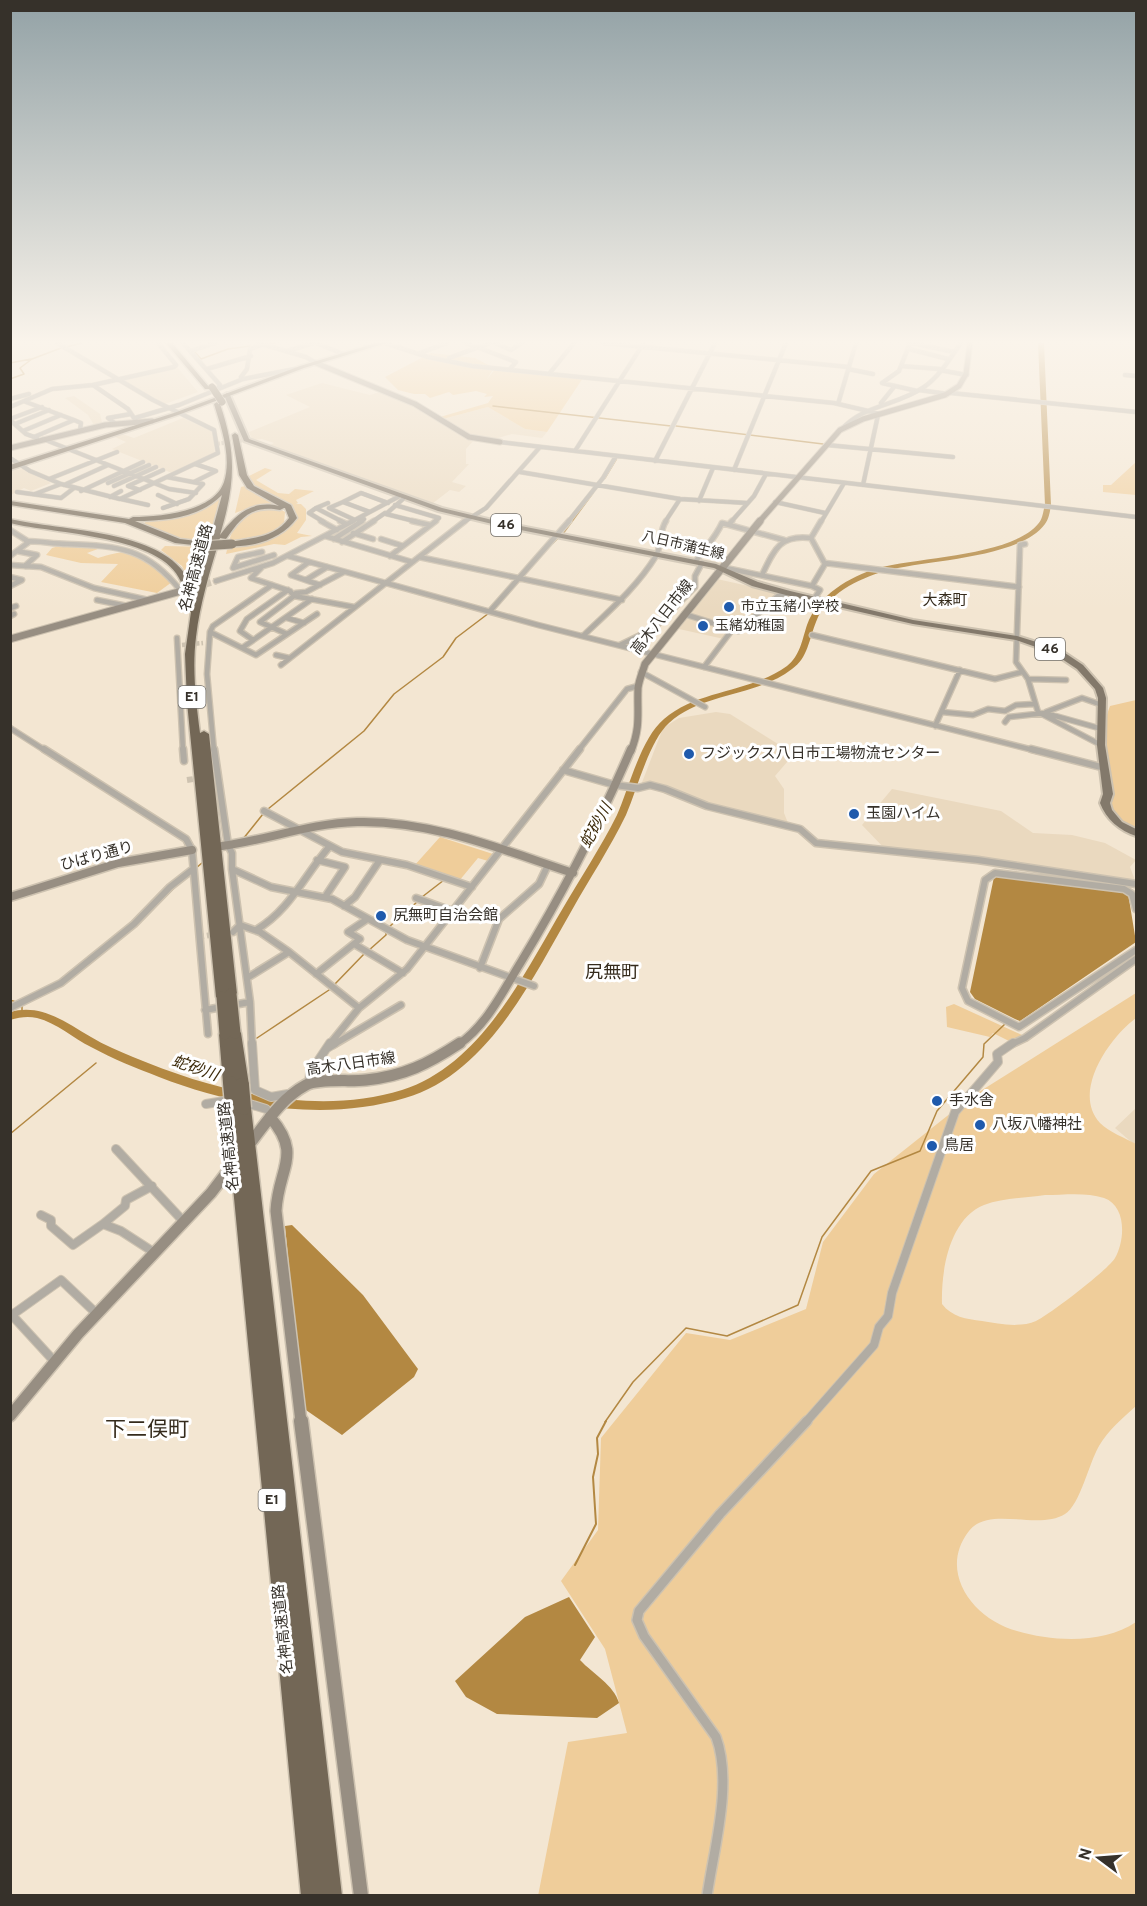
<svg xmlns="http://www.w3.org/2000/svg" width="1147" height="1906" viewBox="0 0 1147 1906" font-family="Overpass,'Noto Sans JP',sans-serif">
  <rect width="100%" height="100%" fill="#f3e6d2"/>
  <path fill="#ead9bf" d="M177,367L198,392L162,405L118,379Z
    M322,383L370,395L383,391L410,403L474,440L466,449V464H469L452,482L466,486L459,492L450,490L428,507L272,450L276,448L270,445L274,443L262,439L254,440L251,437L249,432L310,407L286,395Z
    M74,396L100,414L103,426L94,425L88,415L65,398Z
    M488,407L525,429L547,432L542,438L512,434L488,441L472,437L443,419Z
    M183,418L213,432L215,453L172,473L112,449L126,442L113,436L122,434L134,438Z
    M23,469L27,472L51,483L31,491L24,488L11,495L10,471Z
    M717,579L744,585L784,594L754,613L739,628L689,615Z
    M688,616L730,628L724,639L679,629Z
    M716,712L730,714L794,754L775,776L784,789V813L788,823L707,805L662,784L641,785L663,728L679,718Z
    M892,789L1001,811L1033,833L1072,835L1105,843L1136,860L1130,867L1136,883L977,857L885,849L862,825Z
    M1136,1108V1146L1115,1128Z"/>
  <path fill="#efcd9a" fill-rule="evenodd" d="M431,353L475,358L494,368L487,379L496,368L583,378L547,432L525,429L488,407L443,419L440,417L488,403L493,396L484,397L487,394L476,391L453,395L449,392L430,398L425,394H414L398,390L385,377Z
    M1136,462V495L1103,492V485H1111Z
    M265,468L272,470L256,480L278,493L289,494L295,489L314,491L296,500L298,503L296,504H301L306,509V520L297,533L312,536L301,537L285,545L274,544L226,554L228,546L260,540L295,519L290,506L254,488L249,476Z
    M245,486L279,504L255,506L235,513L241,487Z
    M219,498H223L210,542L178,539L144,524L146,521C171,522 199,513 219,498Z
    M260,508H278L285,512L284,523L269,534L229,541C236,521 241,515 260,508Z
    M62,545L106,546L87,553L98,558C137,545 144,554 172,582L157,593L101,582L118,564L81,563L46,555L52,548Z
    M165,546L208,547L196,583L191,584L182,566L161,550Z
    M1136,700V831C1128,828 1119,823 1114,815C1100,792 1100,730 1110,706Z
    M440,837L493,854L488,861L478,858L459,881L414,866Z
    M1136,993V1018C1110,1037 1071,1092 1100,1123C1109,1132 1125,1138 1136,1144V1406C1123,1418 1108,1430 1099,1446C1089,1463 1080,1505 1065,1514C1038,1531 989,1505 969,1531C937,1572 974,1620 1017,1631C1054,1642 1104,1644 1136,1622V1895L538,1896L568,1742L627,1733L605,1649L561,1581L598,1530L601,1438L686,1333L730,1340L806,1309L823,1242L874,1174L971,1097ZM1045,1195C1064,1195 1086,1192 1104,1198C1127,1206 1125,1241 1115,1258C1109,1269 1049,1315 1036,1321C1020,1328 999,1324 982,1321C966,1319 952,1317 942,1304C941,1271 949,1219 984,1205C1003,1198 1026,1198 1045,1195Z
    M954,1004L1022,1035L1017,1040L1009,1041L993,1033L990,1037L947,1027L946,1007Z"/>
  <path fill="#b38842" d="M1002,876L1128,893L1136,942L1020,1021L1015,1019L975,999L970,992L994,877Z
    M292,1225L363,1295L418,1369L414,1377L342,1435L303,1408L285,1226Z
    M569,1597L595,1637L580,1660C593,1674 614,1685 619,1703L597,1718L497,1714L466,1697L455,1681L525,1617Z"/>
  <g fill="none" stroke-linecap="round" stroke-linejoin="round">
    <path stroke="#b38842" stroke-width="1.5" d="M267,344L275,343
      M66,347L82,343
      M194,351L201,359L228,349L250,346
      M10,363L31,359
      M10,379L24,374L20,368L32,359L61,348
      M493,406L671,426
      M676,426L823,444
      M605,478L617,458
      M562,535L593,493
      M553,543L558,538
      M268,809L364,731L394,694L443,657L456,638L489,613
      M243,839L263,814
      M195,869L203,862
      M422,897L444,880
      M152,910L176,886
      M389,927L417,902
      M368,951L386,935V931
      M334,985L364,954
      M10,1000L16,1002
      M22,1012V1005L61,986
      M257,1038L329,990
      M10,1134L96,1063
      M605,1422L633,1382L686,1328L727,1336L798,1305L822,1237L871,1171L920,1151L937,1111L983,1057L984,1044L1005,1024"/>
    <path stroke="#b38842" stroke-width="2" d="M575,1565L596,1524L593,1477L598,1454L597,1438L606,1421"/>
    <path fill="#b38842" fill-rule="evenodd" d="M1038,343H1044L1051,505C1050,511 1049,519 1045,524C1020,559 925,560 885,571C858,579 826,594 816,622C809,639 808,658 792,669C756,697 703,692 669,723C649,741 637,790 626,815C610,848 590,878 572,910C532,979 488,1074 405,1098C324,1122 237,1107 159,1077C136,1068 113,1059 91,1047C73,1038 57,1023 37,1018C28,1016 20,1017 10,1020V1012C41,1003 65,1022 91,1037C104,1045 119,1051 133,1057C214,1091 315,1117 402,1090C481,1065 524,974 563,908C581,877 601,847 617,815C629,788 641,738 664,719C699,689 750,693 787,666C800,656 802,640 807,625C818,595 849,577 878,568C919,557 1011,556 1038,524C1043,519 1043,511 1045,505Z"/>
    <path stroke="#cdc2b0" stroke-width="4" stroke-dasharray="4 1.5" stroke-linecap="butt" d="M216,444L246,440"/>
    <path stroke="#cdc2b0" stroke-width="4.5" stroke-dasharray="4.5 2" stroke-linecap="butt" d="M182,645L203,643"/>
    <path stroke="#cdc2b0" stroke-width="6" stroke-dasharray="6 3" stroke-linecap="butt" d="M187,780L220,775
      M198,937L217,934"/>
    <path stroke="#cdc2b0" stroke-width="7" stroke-dasharray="7 3" stroke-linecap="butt" d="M185,590L216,581"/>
    <g stroke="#cdc2b0" stroke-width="5">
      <path id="street-far4" d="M183,343L220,385L218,388
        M258,343L306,357L316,363
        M316,343L343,354
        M385,343L428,357L472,366L834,403L881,414
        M466,343L516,362L510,369
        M495,343L511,350L522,343
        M603,343L849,367
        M910,343L899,371L882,383L917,391
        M912,343L954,352
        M909,349L948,359
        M191,351L215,343
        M287,351L314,343
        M420,353L447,343
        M449,358L490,343
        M901,366L940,369
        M207,369L251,356
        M848,369L873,374
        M939,370L967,375
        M549,374L574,343
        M1125,375L1136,376
        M243,379L241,377L247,369L250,349L261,345
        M919,390L948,394
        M951,393L1136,412
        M10,399L29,394
        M26,402L74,420L34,437
        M881,403L894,387
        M838,404L856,343
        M10,407L52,389L93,385
        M135,418L179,405L243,379L295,369
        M10,419L42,407
        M10,420L26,434L37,438
        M74,420L81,423L80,430
        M136,421L128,409L93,385L174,367L176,365L158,343
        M15,424L49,410
        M116,424L108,418L131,414
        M841,430C864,404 897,406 924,387C940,376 950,358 961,343
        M23,431L61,415
        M43,439L169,489L196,493
        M500,442L1136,517
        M827,445L953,457
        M575,451L643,344
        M10,458L30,471L61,484L120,499L218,453L214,430L153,400L57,343
        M655,461L715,343
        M734,470L786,343
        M520,472L680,499L747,503
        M49,479L117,452
        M194,482L216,471L195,464
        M108,483L149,465
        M64,485L108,465
        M863,485L878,415
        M114,486L156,467
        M140,490L128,486L163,470
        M81,491L143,462
        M17,492L61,498L74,488
        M35,494L61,484
        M158,495L177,504
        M110,497L121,491
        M121,499L148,505
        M403,499L386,514L418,522
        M699,501L713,468
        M343,502L329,508L355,520
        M775,502L825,513
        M395,505L439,518L434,522
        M163,508L189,499L203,484L167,477
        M316,508L328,503
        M370,512L343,502L361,493L388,503
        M324,522L309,513L316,508L343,522
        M351,522L398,497
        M359,522L364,519
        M372,522L385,513
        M464,522L486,508L540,447
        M568,522L603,478L616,456
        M665,522L680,499
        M731,522L754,496L766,474
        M821,522L844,483"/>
    </g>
    <g stroke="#cdc2b0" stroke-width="7">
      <path id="street-far3" d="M321,521L337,530
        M340,521L347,524
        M412,521L430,525
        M730,523L732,521
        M10,530L29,542L10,556
        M353,533L373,539
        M325,536L412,562
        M811,538L821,521
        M334,539L362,521
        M381,539L403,546
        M26,541C40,541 54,544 67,544C120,546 147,548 181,591
        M342,542L374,521
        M1025,544L1020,545L1016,662L1028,679L1038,712L1101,745
        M17,551L37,555L25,566
        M262,552L238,557L233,568L274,555
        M288,556L538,625L1037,751
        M390,556L436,521
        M419,557L622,600
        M696,561C705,548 716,537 722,523L784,540
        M825,563L1019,587
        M10,565L41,567L94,588L148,600
        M721,567L812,586L820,590L814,599
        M261,568L251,578L290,591L294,596L354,607
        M291,575L320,585
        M291,575L309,562
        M762,575C774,550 780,534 811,538L825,564L812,586
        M10,577L22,580L10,586
        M306,580L327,567
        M216,581L273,563L353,521
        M272,585L213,626L210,632L256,655L317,614
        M296,593L306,592L344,572
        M97,600L127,606
        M10,608L16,606
        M490,611L569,521
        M684,614L738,631L778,596L789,593
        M10,616L14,614
        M287,618L304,623
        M210,632L207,674L214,751
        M287,634L260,622L294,596
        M812,635L995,679L1022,672
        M583,636C609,611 637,587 656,556C662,545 659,531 666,521
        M177,638L183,751
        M253,640L240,631L247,619L288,590
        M620,645L653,629L695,587V576L702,563
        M242,648L312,599
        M276,655L289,658
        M281,665L465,521
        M704,667L732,630
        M641,672L705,707
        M1028,679L1066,680
        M942,712L973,715L988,709L1005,711L1016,705L1034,704
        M1046,712L1082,698L1102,705
        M1005,722L1009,717L1045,713L1102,729
        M935,726L960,670
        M10,728L46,751
        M578,751L627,689L638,686"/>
    </g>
    <g stroke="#cdc2b0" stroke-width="9">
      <path id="street-far2" d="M44,749L186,839L192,850L208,1034
        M183,749L184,761
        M214,749L228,845L232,853V869L271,887L332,899L407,940L534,986
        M1031,749L1105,768
        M563,770L615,785L638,788L650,785L665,789L707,806L800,829L816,843L978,860L1136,884
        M264,811L342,852L407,865L472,887
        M317,860L345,867L325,897
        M232,869L250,1002L252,1045
        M416,898L452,911
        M344,906L355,897L380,860
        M1136,909L1132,894L1124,889L995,873L985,880L962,988L968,1001L1019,1027L1136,950
        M256,930C290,910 304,876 329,847
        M233,932L240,925L260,932L289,952L359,1008
        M354,944L403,973
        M480,968L499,919L539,884L548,865
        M316,974L360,939L348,932L366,920
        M247,978L289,952
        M10,1008L61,983L134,924L170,887L193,869
        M205,1010L250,1002
        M329,1045L359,1008L407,969L580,749
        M333,1045L401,1005
        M1010,1045L1025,1038L1136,959"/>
    </g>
    <g stroke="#cdc2b0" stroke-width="10">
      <path id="street-far1" d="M252,1043L255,1090L271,1097L288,1094
        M327,1048L335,1043
        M309,1083L310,1073L330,1043
        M243,1102L266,1109
        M206,1104L230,1100
        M116,1149L184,1222
        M41,1215L51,1220V1226L73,1245L103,1224L121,1231L155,1253
        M103,1224L125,1206L126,1200L152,1186
        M10,1313L54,1361
        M12,1315L61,1280L97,1314
        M806,1422L874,1345L879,1327L888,1316L892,1293L955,1112L998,1062L997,1054L1013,1043"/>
    </g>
    <g stroke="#cdc2b0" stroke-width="12">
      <path id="street" d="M707,1896C714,1848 733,1783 716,1737L644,1636L637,1620L639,1611L720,1514L807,1421"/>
    </g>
    <g stroke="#cdc2b0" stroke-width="7">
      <path id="secondary-far4" d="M316,363L415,404L469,437L500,442
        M10,448L105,425L152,421
        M759,522L840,430L863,419L945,395L959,386L966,374L970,343"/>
    </g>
    <g stroke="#cdc2b0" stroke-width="9">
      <path id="secondary-far3" d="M10,639L185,590
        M631,751C641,726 637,713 638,688C639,680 643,671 645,664L760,521"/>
    </g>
    <g stroke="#cdc2b0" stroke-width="11">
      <path id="secondary-far2" d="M222,846C267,840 311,823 357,822C431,820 503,850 573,873
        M10,897L118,863L192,850
        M458,1045C487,1025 503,991 521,962C563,893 599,823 631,749"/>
    </g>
    <g stroke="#cdc2b0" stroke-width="14">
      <path id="secondary-far1" d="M270,1117C303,1155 278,1168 276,1211L301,1422
        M252,1141C268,1120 282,1098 306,1085C319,1078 350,1082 366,1080C404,1076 428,1064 460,1043
        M10,1416L78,1334L211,1193L227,1172"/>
    </g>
    <g stroke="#cdc2b0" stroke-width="17">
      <path id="secondary" d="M301,1421L361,1896"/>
    </g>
    <g stroke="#cdc2b0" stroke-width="4">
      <path id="primary" d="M227,393L230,395L249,439L442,508L505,523L716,564L758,582L790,591L913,620L1017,636L1059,649L1083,665L1103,688L1106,698L1105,745L1113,794L1110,803L1112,810L1122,822L1136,829V836C1120,831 1106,819 1100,803L1103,794L1097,745L1098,698L1095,689L1077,669L1053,653L1016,640L913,624L786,595L752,586L714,568L505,527L438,511L244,441L224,395Z"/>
    </g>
    <g stroke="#cdc2b0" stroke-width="3">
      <path id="highway" d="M166,343H172L209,387V389H205Z
        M376,343H386L304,368L178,415L10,470V465L174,413L300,366Z
        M217,402L220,404C237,454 235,484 220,535C236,514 252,500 279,506L247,488L239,475L232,435L235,433L238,435L247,475L254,486L291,505L297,518C283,538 254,548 229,546V542C251,538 275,538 289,518L285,508H284L280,510C252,505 241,517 226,539L220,538C210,571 200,603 196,637C192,669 196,702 200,733L204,731L209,734L237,994L235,997L228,998L222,1002L218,1000L216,997L187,702L185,654L191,612L185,610C184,602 184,590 181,582C163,535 54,534 10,523V519C60,531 165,529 189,581C192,588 191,597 192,604L222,495C199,518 166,521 135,521L180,539L205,542V546H202L175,543L125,523L10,505V501L129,519L133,517C159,517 214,512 224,482C232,457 221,427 214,404Z
        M235,1028L240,1030L241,1033L249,1085L247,1089L242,1090L237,1089L235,1085L230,1088L225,1087L223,1083L219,1034L220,1031L225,1029L230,1031Z
        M232,1099L237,1100L239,1105L244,1103L249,1104L251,1108L342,1896H301L225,1104L227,1100Z"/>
    </g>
    <use href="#street-far4" stroke="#b1aca3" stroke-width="4"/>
    <use href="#street-far3" stroke="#b1aca3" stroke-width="4.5"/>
    <use href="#street-far2" stroke="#b1aca3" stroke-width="6"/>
    <use href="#street-far1" stroke="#b1aca3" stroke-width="8"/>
    <use href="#street" stroke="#b1aca3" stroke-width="9"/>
    <use href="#secondary-far4" stroke="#978e82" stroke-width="5"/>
    <use href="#secondary-far3" stroke="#978e82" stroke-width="7"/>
    <use href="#secondary-far2" stroke="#978e82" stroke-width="8"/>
    <use href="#secondary-far1" stroke="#978e82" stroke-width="11"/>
    <use href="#secondary" stroke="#978e82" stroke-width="14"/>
    <use href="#primary" fill="#83796b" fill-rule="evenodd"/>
    <use href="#highway" fill="#736756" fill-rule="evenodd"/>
    <g stroke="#cdc2b0" stroke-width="8" stroke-linecap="butt">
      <path id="highway-bridge-far3" d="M212,387L222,402"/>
    </g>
    <g stroke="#cdc2b0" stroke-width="11" stroke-linecap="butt">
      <path id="highway-bridge-far2" d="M200,546L232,544"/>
    </g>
    <g stroke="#cdc2b0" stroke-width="14" stroke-linecap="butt">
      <path id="highway-bridge-far1" d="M231,994L235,1033
        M222,997L225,1034"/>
    </g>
    <g stroke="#cdc2b0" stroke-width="17" stroke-linecap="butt">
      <path id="highway-bridge" d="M230,1083L232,1104
        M242,1085L244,1108"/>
    </g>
    <use href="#highway-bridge-far3" stroke="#736756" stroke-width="7"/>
    <use href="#highway-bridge-far2" stroke="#736756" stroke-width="9"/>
    <use href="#highway-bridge-far1" stroke="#736756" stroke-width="11"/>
    <use href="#highway-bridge" stroke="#736756" stroke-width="14"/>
  </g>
  <linearGradient id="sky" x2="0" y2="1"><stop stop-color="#93a2a6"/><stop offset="0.56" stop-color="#faf4eb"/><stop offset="1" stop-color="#faf4eb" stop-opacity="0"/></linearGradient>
  <rect width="1147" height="610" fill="url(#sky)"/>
  <g fill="#1f5aac" stroke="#fff" stroke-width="2">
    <circle cx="729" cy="607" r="6"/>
    <circle cx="703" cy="626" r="6"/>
    <circle cx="689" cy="754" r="6"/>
    <circle cx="854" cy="814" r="6"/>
    <circle cx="381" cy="916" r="6"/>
    <circle cx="937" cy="1101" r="6"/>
    <circle cx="980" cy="1125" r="6"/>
    <circle cx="932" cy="1146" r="6"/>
  </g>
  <g text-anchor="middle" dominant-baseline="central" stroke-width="6" stroke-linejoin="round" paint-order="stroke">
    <g fill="#fff" stroke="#726f6a" stroke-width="1.5">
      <rect x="491" y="514" width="30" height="22" rx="4.5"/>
      <rect x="1035" y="638" width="30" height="22" rx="4.5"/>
      <rect x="178.5" y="686" width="27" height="22" rx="4.5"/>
      <rect x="258.5" y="1489" width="27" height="22" rx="4.5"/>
    </g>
    <g font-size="14" font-weight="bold" fill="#36312a">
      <text x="506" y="525">46</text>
      <text x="1050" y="649">46</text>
      <text x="192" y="697">E1</text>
      <text x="272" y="1500">E1</text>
    </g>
    <g font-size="14" fill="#36312a" stroke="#fff">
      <text transform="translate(683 546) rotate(13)">八日市蒲生線</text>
    </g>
    <g font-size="14" fill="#36312a" stroke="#fff" text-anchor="start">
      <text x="741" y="607">市立玉緒小学校</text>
      <text x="715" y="626">玉緒幼稚園</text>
    </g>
    <g font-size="15" fill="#36312a" stroke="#fff">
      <text transform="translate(197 568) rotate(-75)">名神高速道路</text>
      <text transform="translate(663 618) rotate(-52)">高木八日市線</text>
      <text transform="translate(97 857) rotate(-15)">ひばり通り</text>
      <text transform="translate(351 1065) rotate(-8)">高木八日市線</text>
      <text transform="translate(230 1146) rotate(-96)">名神高速道路</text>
      <text transform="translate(284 1629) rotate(-96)">名神高速道路</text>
    </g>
    <g font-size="15" fill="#352b1c" stroke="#fff">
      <text x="945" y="601">大森町</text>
    </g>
    <g font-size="15" fill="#36312a" stroke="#fff" text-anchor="start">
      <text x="701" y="754">フジックス八日市工場物流センター</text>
      <text x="866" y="814">玉園ハイム</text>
      <text x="393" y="916">尻無町自治会館</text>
      <text x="949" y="1101">手水舎</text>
      <text x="992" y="1125">八坂八幡神社</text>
      <text x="944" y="1146">鳥居</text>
    </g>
    <g font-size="16" font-style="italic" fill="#3c2a0a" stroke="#fff">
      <text transform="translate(597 826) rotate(-61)">蛇砂川</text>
      <text transform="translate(195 1069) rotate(19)">蛇砂川</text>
    </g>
    <g font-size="18" fill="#352b1c" stroke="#fff">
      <text x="612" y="973">尻無町</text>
    </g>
    <g font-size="21" fill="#352b1c" stroke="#fff">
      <text x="147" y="1430">下二俣町</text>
    </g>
  </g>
  <rect width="1147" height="1906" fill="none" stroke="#36312a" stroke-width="24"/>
  <g transform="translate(1099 1858) rotate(286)" stroke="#ffffff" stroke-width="4.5" paint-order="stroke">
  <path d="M0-4.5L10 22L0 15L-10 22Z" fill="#36312a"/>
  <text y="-9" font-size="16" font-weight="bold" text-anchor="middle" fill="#36312a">N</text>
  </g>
</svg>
